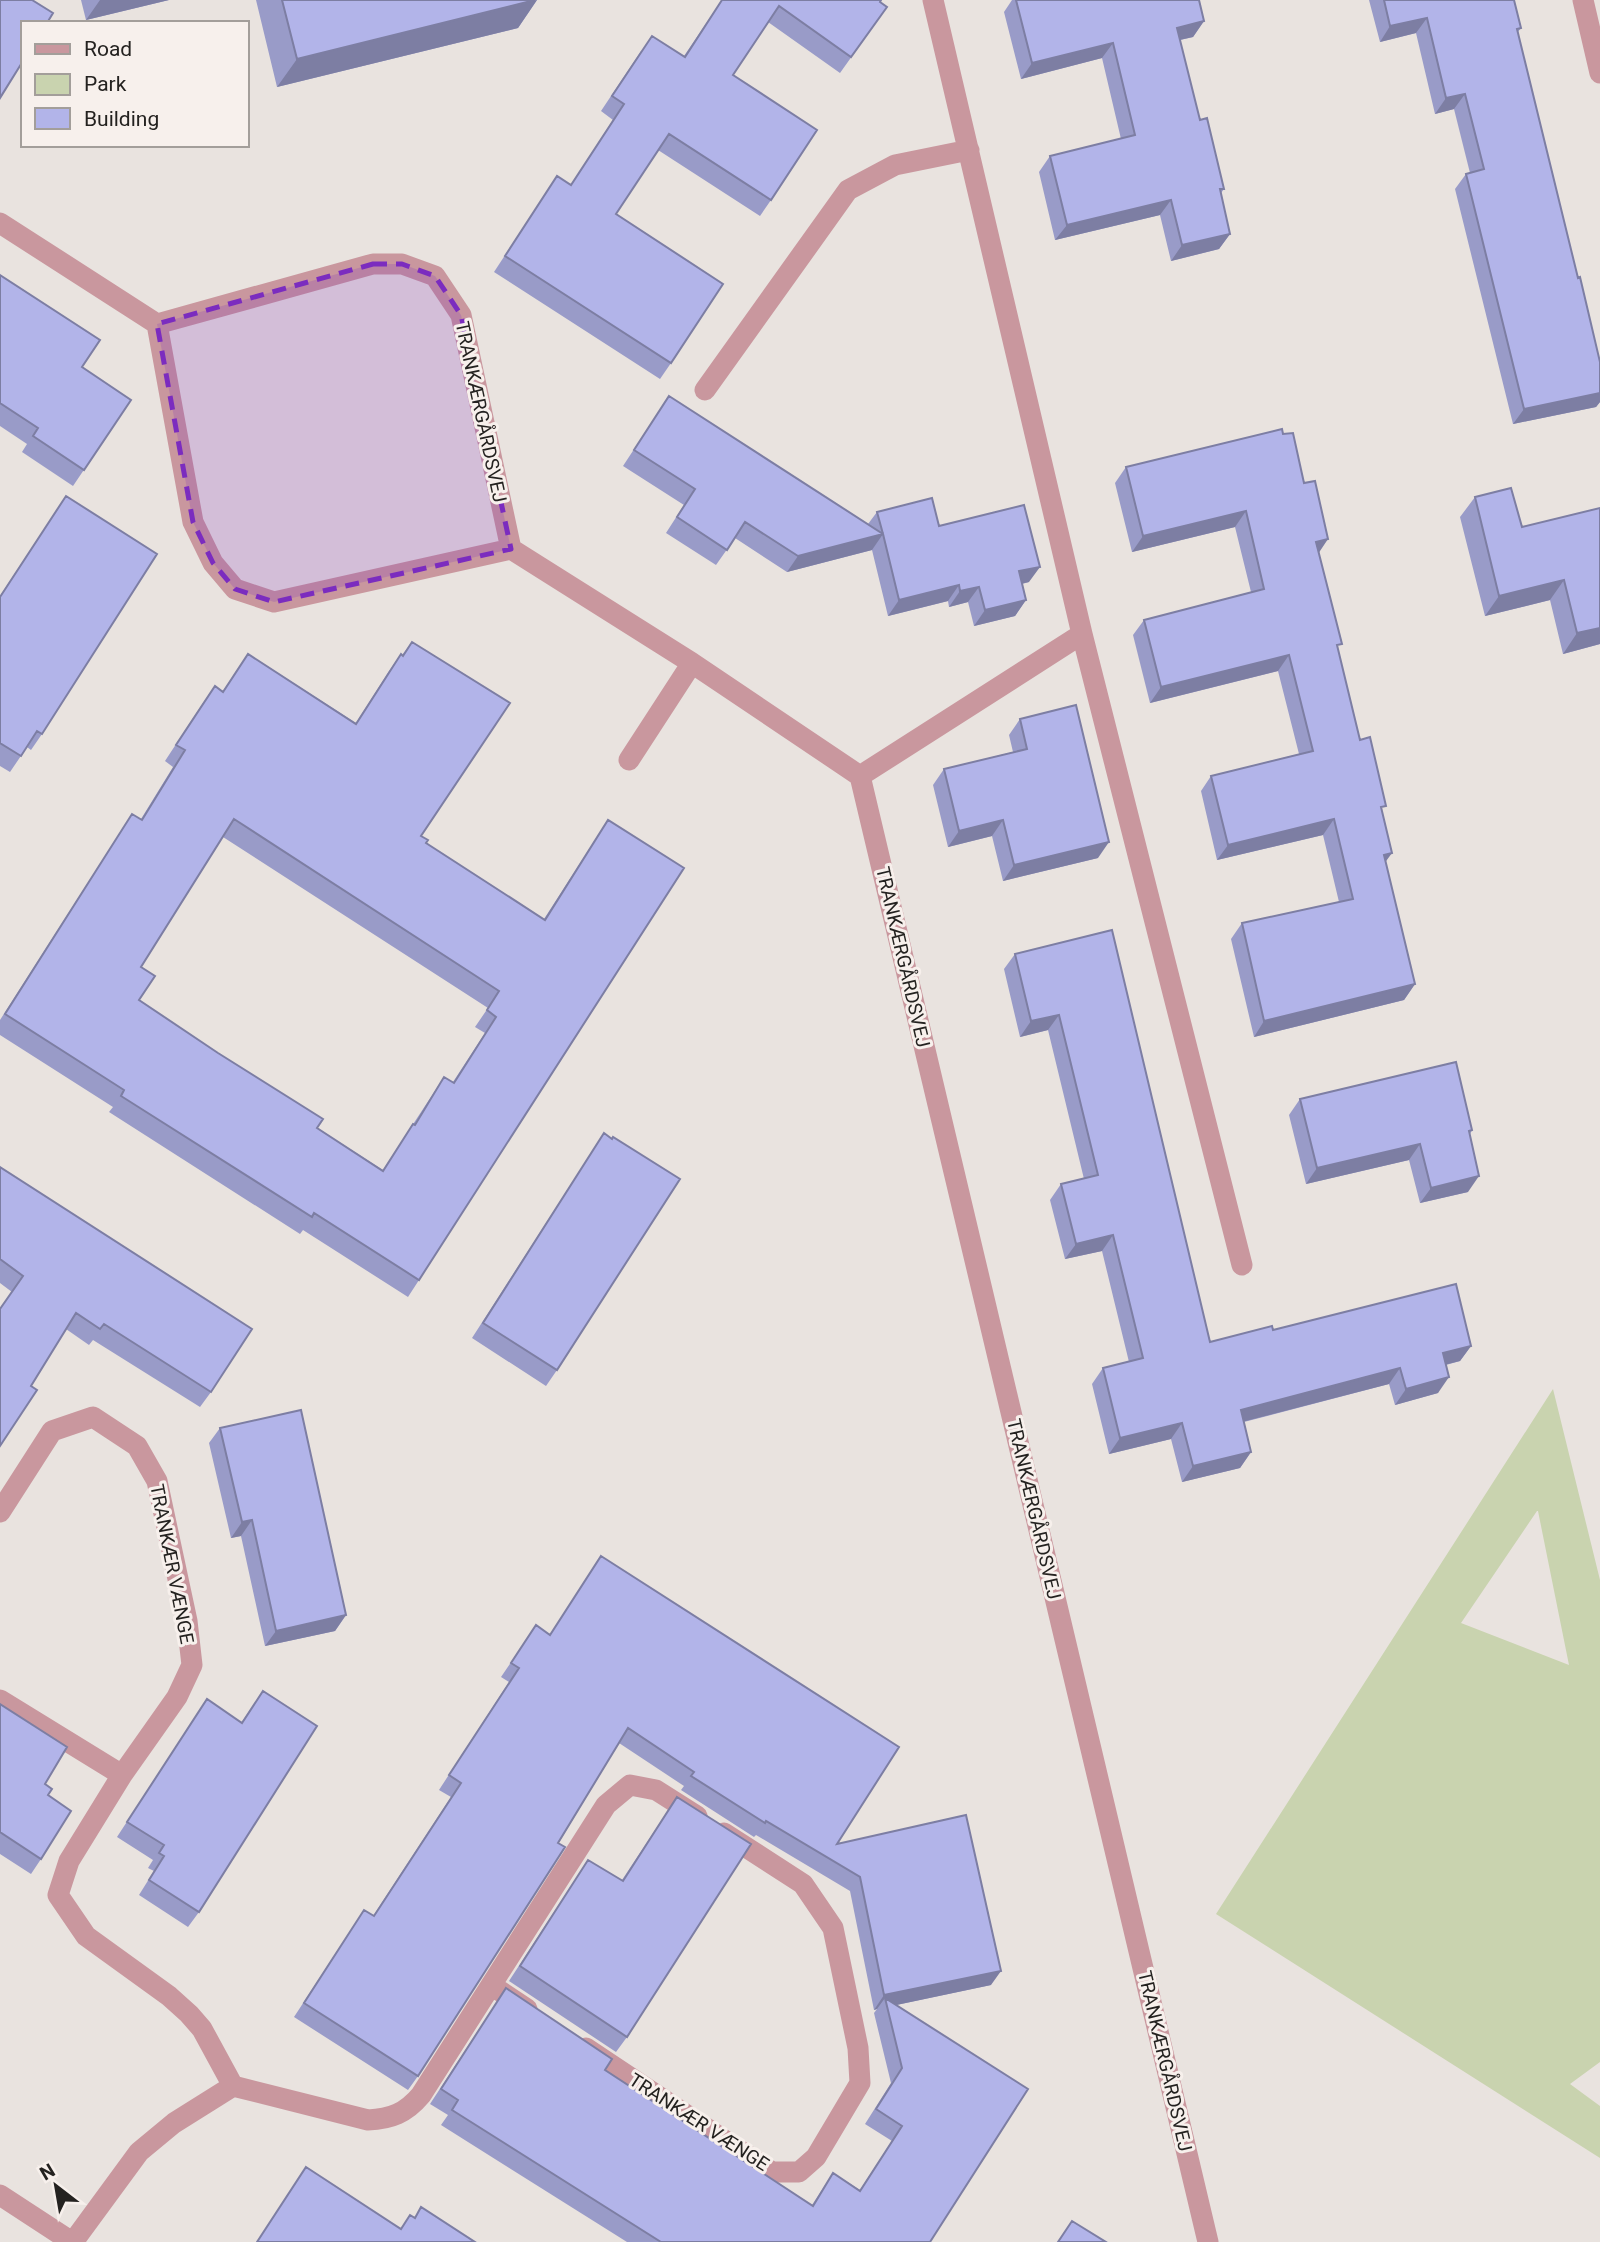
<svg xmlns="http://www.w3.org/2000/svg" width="1600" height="2242" viewBox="0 0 1600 2242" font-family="Roboto,sans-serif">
  <rect width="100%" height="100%" fill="#e9e3df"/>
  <path fill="#c9d3af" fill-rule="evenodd" d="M1553,1389L1600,1580V2062L1570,2084L1600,2106V2158L1216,1914ZM1537,1511H1538L1569,1665L1461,1623Z"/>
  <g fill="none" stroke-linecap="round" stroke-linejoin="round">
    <path stroke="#c9979e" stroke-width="21" d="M933,0L1082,634L1242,1265
      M1583,0L1600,73
      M0,223L157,324L193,522L213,563L235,589L274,602L511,549L692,663L860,776L1208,2242
      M157,324L373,264H402L435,276L461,315L511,549
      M705,390L848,190L895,165L969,150
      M629,760L692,663
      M860,776L1082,634
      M0,1512L52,1431L93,1417L137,1446L157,1481L187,1621L192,1665L177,1697L122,1775L69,1861L58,1895L86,1936L169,1996L189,2014L202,2029L233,2086
      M0,1700L122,1775
      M491,1985L527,2009
      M586,2048L772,2172H799L816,2157L860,2083L858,2048L833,1928L803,1884L724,1833
      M0,2195L72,2242
      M73,2242L139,2152L174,2123L233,2086L368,2120C391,2119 406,2113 421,2095L606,1805L630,1785L656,1790L697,1816"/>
  </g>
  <path fill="#999bc8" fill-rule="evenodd" d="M81,0H169L86,20Z
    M256,0H537L518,28L277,87Z
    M722,0L880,2L887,7L840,73L768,22L733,75L771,200L760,216L658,150L616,214L671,363L660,379L494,272L557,176L571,185L613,120L601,111L641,51L684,56Z
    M1012,0H1199L1204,21L1193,37L1180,40L1200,120L1224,189L1221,193L1230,234L1219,249L1171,261L1160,215L1055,240L1039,172L1050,156L1121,139L1102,58L1021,79L1004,12Z
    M1369,0H1514L1521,28L1517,33L1578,278L1600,362V402L1596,407L1513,424L1455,189L1466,174L1470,173L1454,109L1435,114L1416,33L1380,42Z
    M0,275L82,367L131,400L73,486L22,452L27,444L0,426Z
    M669,396L868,524L877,512L939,526L1029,582L1022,584L1026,600L1015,616L974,626L968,602L949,607L948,601L888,616L872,550L787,572L735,538L716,565L666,533L684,505L623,466Z
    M1283,434L1319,552L1338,649L1360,740L1382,812L1385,862L1415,984L1404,1000L1254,1037L1231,939L1242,923L1339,902L1323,835L1217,860L1201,791L1211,776L1299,754L1278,671L1150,703L1133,635L1144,620L1251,592L1235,527L1132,552L1115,483L1126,467Z
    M66,496L42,734L31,750L27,747L10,772L0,766V596Z
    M1475,497L1522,527L1600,508V644L1563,654L1550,600L1485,616L1460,517Z
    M412,642L421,836L426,843L544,919L608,820L419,1280L408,1297L303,1230L300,1234L109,1112L113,1107L0,1035V1020L132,814L141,819L173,767L165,761L203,703L215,686L223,691L248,654L356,723L389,671L401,654L402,655ZM223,837L488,1008L475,1027L485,1033L453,1082L444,1077L383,1170L317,1128L139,1000L141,967Z
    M1020,719L1098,858L1003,881L992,836L948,847L933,785L944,769L1013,752L1009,735Z
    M1112,930L1210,1342L1273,1330L1471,1346L1460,1361L1446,1365L1438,1393L1395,1405L1389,1384L1244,1422L1251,1452L1240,1468L1182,1482L1171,1439L1109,1454L1092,1384L1103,1368L1129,1362L1102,1251L1065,1259L1050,1200L1061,1184L1084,1179L1048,1030L1020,1037L1004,969L1015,954Z
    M1300,1099L1472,1130L1470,1134L1468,1192L1420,1203L1409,1160L1306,1184L1289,1115Z
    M604,1133L557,1370L546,1386L472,1338Z
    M0,1167L211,1392L200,1407L93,1340L89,1345L66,1329L31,1386L12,1292L0,1283Z
    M220,1428L346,1615L335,1631L265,1646L241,1536L231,1538L209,1443Z
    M601,1556L837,1844L991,1985L896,2005L930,2242H627L441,2125L448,2115L430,2104L506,1988L605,2070L812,2205L833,2173L860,2190L892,2141L865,2124L891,2083L874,2013L877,2009L874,2010L850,1891L756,1835L754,1837L681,1790L684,1786L619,1743L418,2076L408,2090L294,2017L364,1910L373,1916L451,1797L439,1790L509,1682L501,1677L526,1640L550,1635Z
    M263,1691L199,1912L188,1927L139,1895L154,1871L148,1868L153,1860L117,1837L207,1699L241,1723Z
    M0,1704L45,1784L48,1795L41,1859L31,1874L0,1854Z
    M677,1797L627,2037L616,2052L509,1981L588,1860L622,1880Z"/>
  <path fill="#7d7ea3" d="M100,0H169L86,20Z
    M537,0L518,28L277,87L297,59Z
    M1427,18L1416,33L1380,42L1390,26Z
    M1204,21L1193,37L1166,43L1177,28Z
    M1113,43L1102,58L1021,79L1032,63Z
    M1465,94L1454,109L1435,114L1446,98Z
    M1171,200L1160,215L1055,240L1067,225Z
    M1230,234L1219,249L1171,261L1182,245Z
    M1600,393V402L1596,407L1513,424L1524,409Z
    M1246,511L1235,527L1132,552L1143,536Z
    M883,534L872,550L787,572L798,556Z
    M1328,539L1318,554L1316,542Z
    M1040,567L1029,582L1008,587L1019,571Z
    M1564,580L1550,600L1485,616L1499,596Z
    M959,585L948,601L888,616L899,600Z
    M979,587L968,602L949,607L960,591Z
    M1026,600L1015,616L974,626L985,610Z
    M1600,628V644L1563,654L1577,633Z
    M1289,655L1278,671L1150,703L1161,687Z
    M1334,819L1323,835L1217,860L1228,845Z
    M1003,820L992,836L948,847L959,831Z
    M1109,842L1098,858L1003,881L1014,865Z
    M1392,853L1381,868L1384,855Z
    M1415,984L1404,1000L1254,1037L1264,1021Z
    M1059,1015L1048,1030L1020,1037L1031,1021Z
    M1420,1144L1409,1160L1306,1184L1317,1168Z
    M1479,1176L1468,1192L1420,1203L1431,1188Z
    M1113,1235L1102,1251L1065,1259L1076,1244Z
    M1471,1346L1460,1361L1432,1368L1443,1353Z
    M1400,1368L1389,1384L1230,1425L1241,1410Z
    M1449,1377L1438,1393L1395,1405L1406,1389Z
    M1182,1423L1171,1439L1109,1454L1120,1438Z
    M1251,1452L1240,1468L1182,1482L1193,1466Z
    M252,1520L241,1536L231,1538L242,1522Z
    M346,1615L335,1631L265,1646L276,1631Z
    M1001,1971L991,1985L887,2007L885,1998L877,2009L874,2010L884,1995Z"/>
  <path fill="#b2b4e9" stroke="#7d7ea3" stroke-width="2" fill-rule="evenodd" d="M0,0H32L53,13L47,23H23V61L0,98Z
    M282,0H535L297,59Z
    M722,0H881L880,2L887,7L851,57L779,6L733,75L817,130L771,200L669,134L616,214L723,284L671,363L505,256L557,176L571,185L624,104L612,96L652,36L685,57Z
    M1016,0H1199L1204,21L1177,28L1200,120L1207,118L1224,189H1220L1230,234L1182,245L1171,200L1067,225L1050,156L1135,135L1113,43L1032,63Z
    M1384,0H1514L1521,28L1517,29L1578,278L1580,277L1600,362V393L1524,409L1466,174L1484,169L1465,94L1446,98L1427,18L1390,26Z
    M0,275L100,340L82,367L131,400L84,470L33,436L38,428L0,403Z
    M669,396L883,534L877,512L932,498L939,526L1024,505L1040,567L1019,571L1026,600L985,610L979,587L960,591L959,585L899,600L883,534L798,556L745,522L727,550L677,517L695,489L634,450Z
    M1282,429L1283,434L1293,433L1304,483L1315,481L1328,539L1316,542L1342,644L1337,645L1360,740L1370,737L1386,806L1381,807L1392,853L1384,855L1415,984L1264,1021L1242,923L1353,899L1334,819L1228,845L1211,776L1313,751L1289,655L1161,687L1144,620L1264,589L1246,511L1143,536L1126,467Z
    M1511,488L1522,527L1600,508V628L1577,633L1564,580L1499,596L1475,497Z
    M66,496L157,554L42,734L37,731L21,756L0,743V597Z
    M412,642L510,703L421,836L428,840L426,843L545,920L608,820L684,868L419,1280L314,1213L312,1217L121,1096L124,1090L5,1014L132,814L142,820L185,750L176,745L215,686L223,692L248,654L356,724L401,654L403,656ZM234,819L499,991L487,1010L496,1017L454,1083L444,1077L415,1125L413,1124L383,1171L317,1128L323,1119L218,1053L139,1000L155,976L141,967Z
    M1076,705L1109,842L1014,865L1003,820L959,831L944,769L1027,749L1020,719Z
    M1112,930L1210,1342L1272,1326L1273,1330L1456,1284L1471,1346L1443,1353L1449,1377L1406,1389L1400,1368L1241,1410L1251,1452L1193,1466L1182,1423L1120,1438L1103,1368L1143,1358L1113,1235L1076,1244L1061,1184L1098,1175L1059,1015L1031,1021L1015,954Z
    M1456,1062L1472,1130L1469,1131L1479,1176L1431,1188L1420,1144L1317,1168L1300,1099Z
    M604,1133L612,1139L613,1137L680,1179L557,1370L483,1323Z
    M0,1167L252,1329L211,1392L104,1324L100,1329L76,1313L31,1386L37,1390L0,1446V1309L23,1276L0,1259Z
    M301,1410L346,1615L276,1631L252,1520L242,1522L220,1428Z
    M601,1556L899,1747L837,1844L966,1815L1001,1971L884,1995L860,1877L766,1821L765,1823L691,1776L694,1772L628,1728L558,1843L565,1847L418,2076L304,2003L364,1910L374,1916L461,1783L449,1775L519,1668L511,1663L536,1625L550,1635Z
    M263,1691L317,1726L199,1912L149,1880L164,1856L159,1853L164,1845L127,1822L207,1699L242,1723Z
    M0,1704L67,1747L45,1784L52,1789L48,1795L71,1811L41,1859L0,1832Z
    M677,1797L751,1844L627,2037L520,1966L588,1860L623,1881Z
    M506,1988L612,2059L605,2070L813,2206L833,2173L860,2191L902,2126L876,2109L902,2068L885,1998L1028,2089L930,2242H661L452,2110L458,2100L441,2089Z
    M306,2167L401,2229L410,2215L415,2218L421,2207L475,2242H257Z
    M1072,2221L1106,2242H1058Z"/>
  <path fill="#7b2cbf" fill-opacity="0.2" stroke="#7b2cbf" stroke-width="5" stroke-dasharray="14 9" stroke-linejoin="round" d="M373,264H402L435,276L461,315L511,549L274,602L235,589L213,563L193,522L157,324Z"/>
  <g text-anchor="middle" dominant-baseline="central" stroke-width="6" stroke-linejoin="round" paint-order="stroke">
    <g font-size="19" fill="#242220" stroke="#f7f0ec">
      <text transform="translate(481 412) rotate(78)">TRANKÆRGÅRDSVEJ</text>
      <text transform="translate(903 957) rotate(77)">TRANKÆRGÅRDSVEJ</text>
      <text transform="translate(1034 1509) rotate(77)">TRANKÆRGÅRDSVEJ</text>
      <text transform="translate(172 1564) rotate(79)">TRANKÆR VÆNGE</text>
      <text transform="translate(1165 2061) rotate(77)">TRANKÆRGÅRDSVEJ</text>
      <text transform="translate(699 2122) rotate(33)">TRANKÆR VÆNGE</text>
    </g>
  </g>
  <rect x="21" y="21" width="228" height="126" fill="#f7f0ec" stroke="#a39e9a" stroke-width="2"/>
  <rect x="35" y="44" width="35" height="10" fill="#c9979e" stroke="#a39e9a" stroke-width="2"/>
  <text x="84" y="56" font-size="21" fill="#242220">Road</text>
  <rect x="35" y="74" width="35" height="21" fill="#c9d3af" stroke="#a39e9a" stroke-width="2"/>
  <text x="84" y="91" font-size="21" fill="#242220">Park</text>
  <rect x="35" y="108" width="35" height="21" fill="#b2b4e9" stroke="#a39e9a" stroke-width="2"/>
  <text x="84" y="126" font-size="21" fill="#242220">Building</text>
  <g transform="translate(56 2186) rotate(329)" stroke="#f7f0ec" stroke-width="5" paint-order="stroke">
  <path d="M0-5L12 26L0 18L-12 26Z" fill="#242220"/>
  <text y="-10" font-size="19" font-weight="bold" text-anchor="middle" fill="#242220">N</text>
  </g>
</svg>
